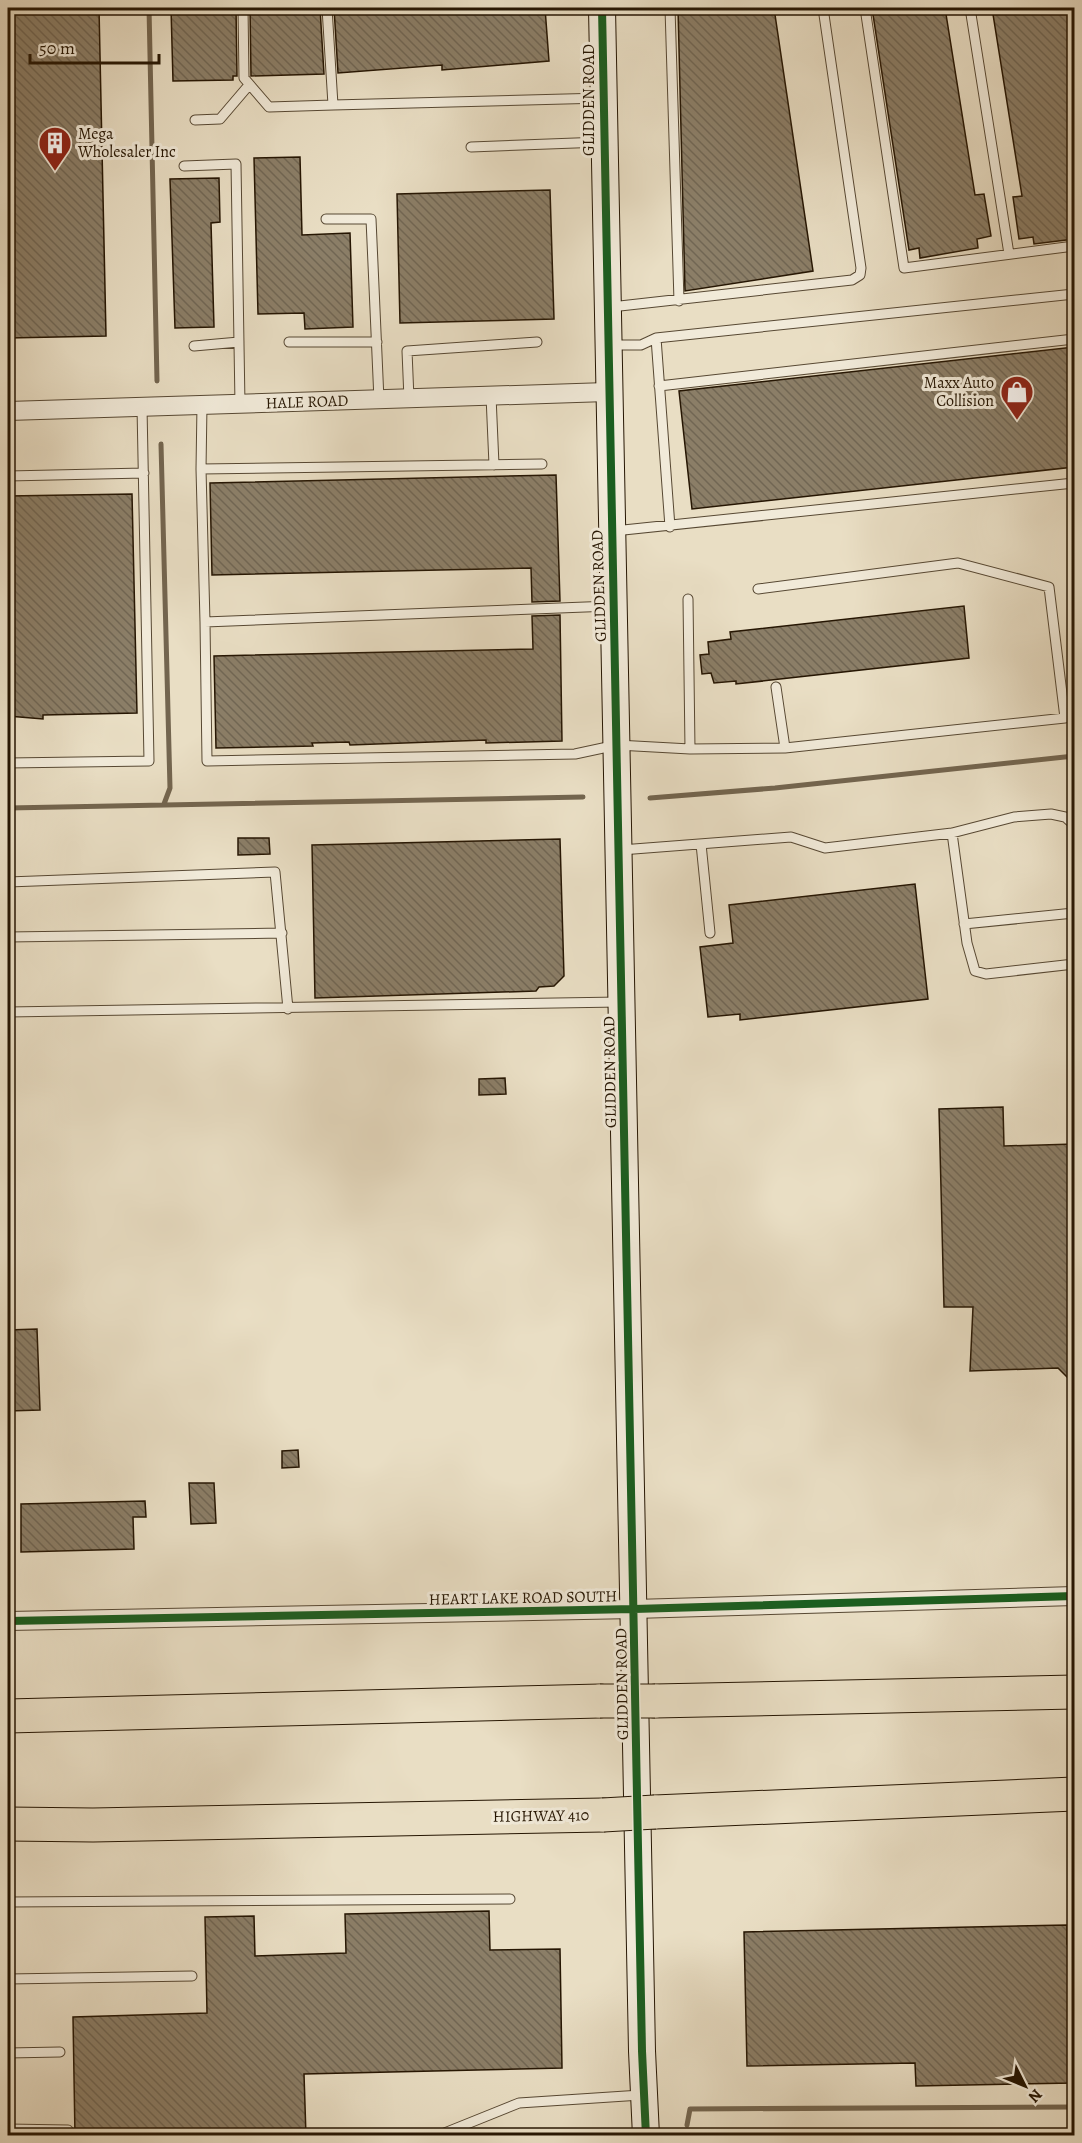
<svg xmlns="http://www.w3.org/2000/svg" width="1082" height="2143" viewBox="0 0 1082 2143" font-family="Alegreya,serif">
  <defs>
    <pattern id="building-back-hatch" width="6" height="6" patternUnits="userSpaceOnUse" patternTransform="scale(1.5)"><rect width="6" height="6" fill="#8b7e67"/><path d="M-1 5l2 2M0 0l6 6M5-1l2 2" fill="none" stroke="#716653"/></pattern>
  </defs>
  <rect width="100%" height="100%" fill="#e9dec4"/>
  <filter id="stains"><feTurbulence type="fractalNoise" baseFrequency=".00333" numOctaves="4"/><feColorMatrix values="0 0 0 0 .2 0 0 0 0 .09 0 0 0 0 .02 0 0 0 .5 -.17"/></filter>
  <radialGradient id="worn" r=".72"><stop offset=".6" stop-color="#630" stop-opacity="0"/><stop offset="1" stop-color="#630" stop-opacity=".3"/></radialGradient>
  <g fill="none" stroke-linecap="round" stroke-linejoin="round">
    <path stroke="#73654f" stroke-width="5" d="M149,8L157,381
      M161,444L170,788L164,804
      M650,798L775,788L1074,756
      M8,808L583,797
      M687,2125L690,2109L1074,2107"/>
  </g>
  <path fill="url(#building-back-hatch)" stroke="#261603" stroke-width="1.5" d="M8,8H99L106,336L8,338Z
    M171,8H236L237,76H233V80L173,81Z
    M250,8H320L324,74L251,76Z
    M334,8H545L549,61L442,70V65L338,73Z
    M678,8H774L813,271L685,291Z
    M872,8H945L975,195L984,194L991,236L977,239L978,248L920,258L919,248L909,250Z
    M992,8H1067L1074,56V239L1034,244L1033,237L1019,239L1013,197L1022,196Z
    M300,157L302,235L350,233L353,327L305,329L304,313L258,314L254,158Z
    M219,178L220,222L211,223L214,327L175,328L170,179Z
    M550,190L554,319L400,323L397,194Z
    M1074,347V467L692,509L679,391Z
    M556,475L560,601L532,602L531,568L212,575L210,483Z
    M132,494L137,713L43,715V719L8,716V496Z
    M964,606L969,658L736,684V681L714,683L711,673L702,674L700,655L709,654L708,642L731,639L730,632Z
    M560,615L562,741L486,743V740L350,745L349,742L312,743L313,746L216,748L214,656L533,649L532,616Z
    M238,838H269L270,854L238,855Z
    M560,839L564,976L554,986L539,987L536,991L315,998L312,845Z
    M915,884L928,999L740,1020V1014L708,1017L700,947L733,943L729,905Z
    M505,1078L506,1094L479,1095V1079Z
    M1003,1107L1004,1146L1074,1144V1384L1058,1368L970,1371L973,1307H944L939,1109Z
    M37,1329L40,1410L8,1411V1330Z
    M298,1450L299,1467L282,1468V1451Z
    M189,1483H214L216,1523L191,1524Z
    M145,1501L146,1517H133L134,1549L21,1552V1504Z
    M489,1911L490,1950L560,1949L562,2068L304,2074L306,2136H75L73,2017L207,2013L205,1917L254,1916L255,1956L346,1953L345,1914Z
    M1067,1925V1944H1074V2083L916,2086L915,2063L747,2066L744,1932Z"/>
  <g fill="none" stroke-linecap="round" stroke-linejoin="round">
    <g stroke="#574833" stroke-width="11">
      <path id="lane" d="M243,8L244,78L269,107L333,105L327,8
        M670,8L679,301
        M865,8L904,268L1074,246
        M970,8L1009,254
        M333,105L603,98
        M195,120L220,119L249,85
        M471,147L602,142
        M184,166L236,164L240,404
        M326,219H371L379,400
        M611,307L852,280L860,275L861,268L823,8
        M656,338L670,527
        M289,342H377
        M610,345H641L656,338L1074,294
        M194,346L239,342
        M659,386L1074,339
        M491,396L494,465
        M409,399L407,351L537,342
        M202,405L201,469L205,622
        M201,469L542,464
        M8,476L144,473
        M614,531L1074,483
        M611,606L205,622L207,761L575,754L617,745L690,749L688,599
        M776,687L785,748
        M690,749L785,748L1065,718L1049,587L958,563L758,589
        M8,763L149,761L142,407
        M952,833L967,943L975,971L986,974L1074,964
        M701,844L710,933
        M621,850L791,837L825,848L952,833L1014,817L1051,814L1065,817L1074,825
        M8,882L275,872L288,1009
        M964,924L1074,913
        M8,937L282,933
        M8,1012L620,1002
        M8,1902L510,1899
        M8,1979L192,1976
        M8,2053L60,2052
        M8,2129L68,2130
        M437,2136L519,2103L641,2095"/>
    </g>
    <g stroke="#574833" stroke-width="20">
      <path id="street" d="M8,411L607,392
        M8,1621L634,1609L1074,1596"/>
    </g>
    <g stroke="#261603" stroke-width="28">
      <path id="secondary" d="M602,8L642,2051L646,2136"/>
    </g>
    <g stroke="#261603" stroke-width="35">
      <path id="highway" d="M655,1701L1074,1692
        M8,1716L600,1701
        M655,1812L1074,1794
        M8,1824L93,1825L603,1815"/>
    </g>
    <use href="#lane" stroke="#f1ead9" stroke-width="9"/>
    <use href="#street" stroke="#f1ead9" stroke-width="18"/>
    <use href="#secondary" stroke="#f1ead9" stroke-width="26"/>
    <use href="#highway" stroke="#e9dec4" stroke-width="33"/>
    <g stroke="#261603" stroke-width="35" stroke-linecap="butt">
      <path id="highway-bridge" d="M600,1701H655
        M603,1815L655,1812"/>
    </g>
    <use href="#highway-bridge" stroke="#e9dec4" stroke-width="33"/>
    <g stroke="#f1ead9" stroke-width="11">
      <path id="cycleway" d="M602,8L642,2051L646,2136
        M8,1621L634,1609L1074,1596"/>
    </g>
    <use href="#cycleway" stroke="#1b5e20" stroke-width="8"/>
  </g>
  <defs>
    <g id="building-pin" transform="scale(1.725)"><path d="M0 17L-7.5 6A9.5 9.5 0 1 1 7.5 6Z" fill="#8f2418" stroke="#f1ead9"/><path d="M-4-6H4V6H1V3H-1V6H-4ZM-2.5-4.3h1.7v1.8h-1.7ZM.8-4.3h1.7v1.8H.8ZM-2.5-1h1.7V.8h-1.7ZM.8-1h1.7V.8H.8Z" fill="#fff"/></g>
    <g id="shop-pin" transform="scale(1.725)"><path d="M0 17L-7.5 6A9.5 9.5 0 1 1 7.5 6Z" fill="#8f2418" stroke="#f1ead9"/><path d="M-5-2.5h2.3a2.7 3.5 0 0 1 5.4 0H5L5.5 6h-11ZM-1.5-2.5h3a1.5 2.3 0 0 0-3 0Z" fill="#fff"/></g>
  </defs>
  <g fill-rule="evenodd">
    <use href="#building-pin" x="55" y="143"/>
    <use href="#shop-pin" x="1017" y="392"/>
  </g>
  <g text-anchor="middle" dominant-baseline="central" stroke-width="6" stroke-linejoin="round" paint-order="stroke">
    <g font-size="16" fill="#261603" stroke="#f1ead9">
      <text transform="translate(589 100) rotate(-90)">GLIDDEN ROAD</text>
      <text transform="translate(307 402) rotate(-2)">HALE ROAD</text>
      <text transform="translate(599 586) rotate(-92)">GLIDDEN ROAD</text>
      <text transform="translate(610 1072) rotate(-91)">GLIDDEN ROAD</text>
      <text transform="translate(523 1598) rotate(-1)">HEART LAKE ROAD SOUTH</text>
      <text transform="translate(622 1684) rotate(-91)">GLIDDEN ROAD</text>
      <text transform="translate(541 1816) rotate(-1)">HIGHWAY 410</text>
    </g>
    <g font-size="16" fill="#261603" stroke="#f1ead9" text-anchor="start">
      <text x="78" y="134">Mega<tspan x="78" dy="18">Wholesaler Inc</tspan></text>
      <text x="994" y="383" text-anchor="end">Maxx Auto<tspan x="994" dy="18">Collision</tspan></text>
    </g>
  </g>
  <rect width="1082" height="2143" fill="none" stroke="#e9dec4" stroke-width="30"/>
  <rect x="9" y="9" width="1064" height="2125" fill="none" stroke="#261603" stroke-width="3"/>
  <rect x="15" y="15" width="1052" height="2113" fill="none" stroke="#261603" stroke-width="1.5"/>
  <g transform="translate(1025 2086) rotate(133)" stroke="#f1ead9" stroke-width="4.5" paint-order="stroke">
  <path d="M0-4.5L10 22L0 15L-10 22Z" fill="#261603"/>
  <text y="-9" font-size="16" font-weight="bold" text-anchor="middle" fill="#261603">N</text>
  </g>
  <path d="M30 54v9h129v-9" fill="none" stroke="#261603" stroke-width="3"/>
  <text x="39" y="54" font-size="18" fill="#261603" stroke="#f1ead9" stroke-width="4.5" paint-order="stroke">50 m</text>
  <rect width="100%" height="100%" filter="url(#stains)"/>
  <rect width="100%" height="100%" fill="url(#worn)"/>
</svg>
